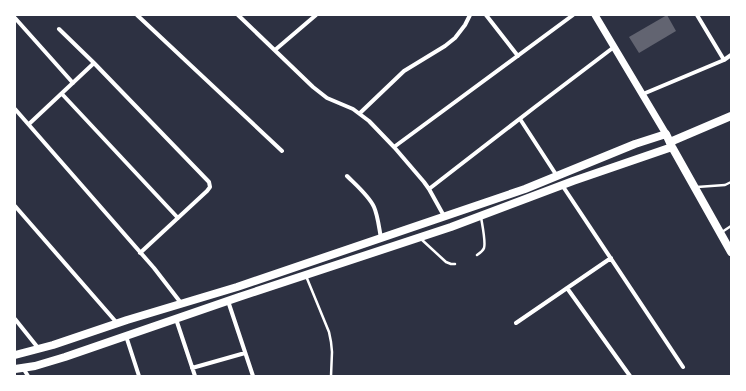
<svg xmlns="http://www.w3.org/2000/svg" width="746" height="391" viewBox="0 0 746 391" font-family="'DejaVu Sans',sans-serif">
  <rect width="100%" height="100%" fill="#2d3142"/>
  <path fill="#626471" d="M667,15L676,31L639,53L629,37Z"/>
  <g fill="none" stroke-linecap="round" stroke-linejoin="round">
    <path stroke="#fff" stroke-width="2.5" d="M697,187L725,185L731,182
      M722,232L731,226
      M421,239L446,262L451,264H455
      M477,255C480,253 483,251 484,248C486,242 482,224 481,217
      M306,276L329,332L331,342L332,352L331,376"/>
    <path stroke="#fff" stroke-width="4" d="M137,15L282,151
      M238,15L313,87L327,98L353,109L369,121L394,147L424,182L429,189L444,216
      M486,15L518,56
      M697,15L724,60
      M15,18L73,83
      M59,29L94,63L209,182L210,187L207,191L140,253
      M275,50L316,15
      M62,94L178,218
      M643,94L724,60L731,55
      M15,109L154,268L181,303
      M360,113L404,71L445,46L455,38L465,25L470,15
      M520,119L557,176
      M29,124L94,63
      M394,147L573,15
      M347,176C356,185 369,196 374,207C378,216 379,228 381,238
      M562,185L683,367
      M429,189L535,107L614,47
      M15,206L117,323
      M567,288L630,376
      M228,301L253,376
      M15,319L39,349
      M176,319L195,376
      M516,323L611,258
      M126,336L139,376
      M23,368L28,376
      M192,368L245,353"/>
    <path stroke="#fff" stroke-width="7" d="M595,15L666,134"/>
    <path stroke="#fff" stroke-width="8" d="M670,142L731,116
      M15,355L53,345L127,320L237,287L525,189L635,144L666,134L672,147L731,252
      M15,369L35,366L65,357L239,297L451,227L573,181L672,147"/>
  </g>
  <rect width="746" height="391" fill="none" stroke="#ffffff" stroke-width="32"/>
</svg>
